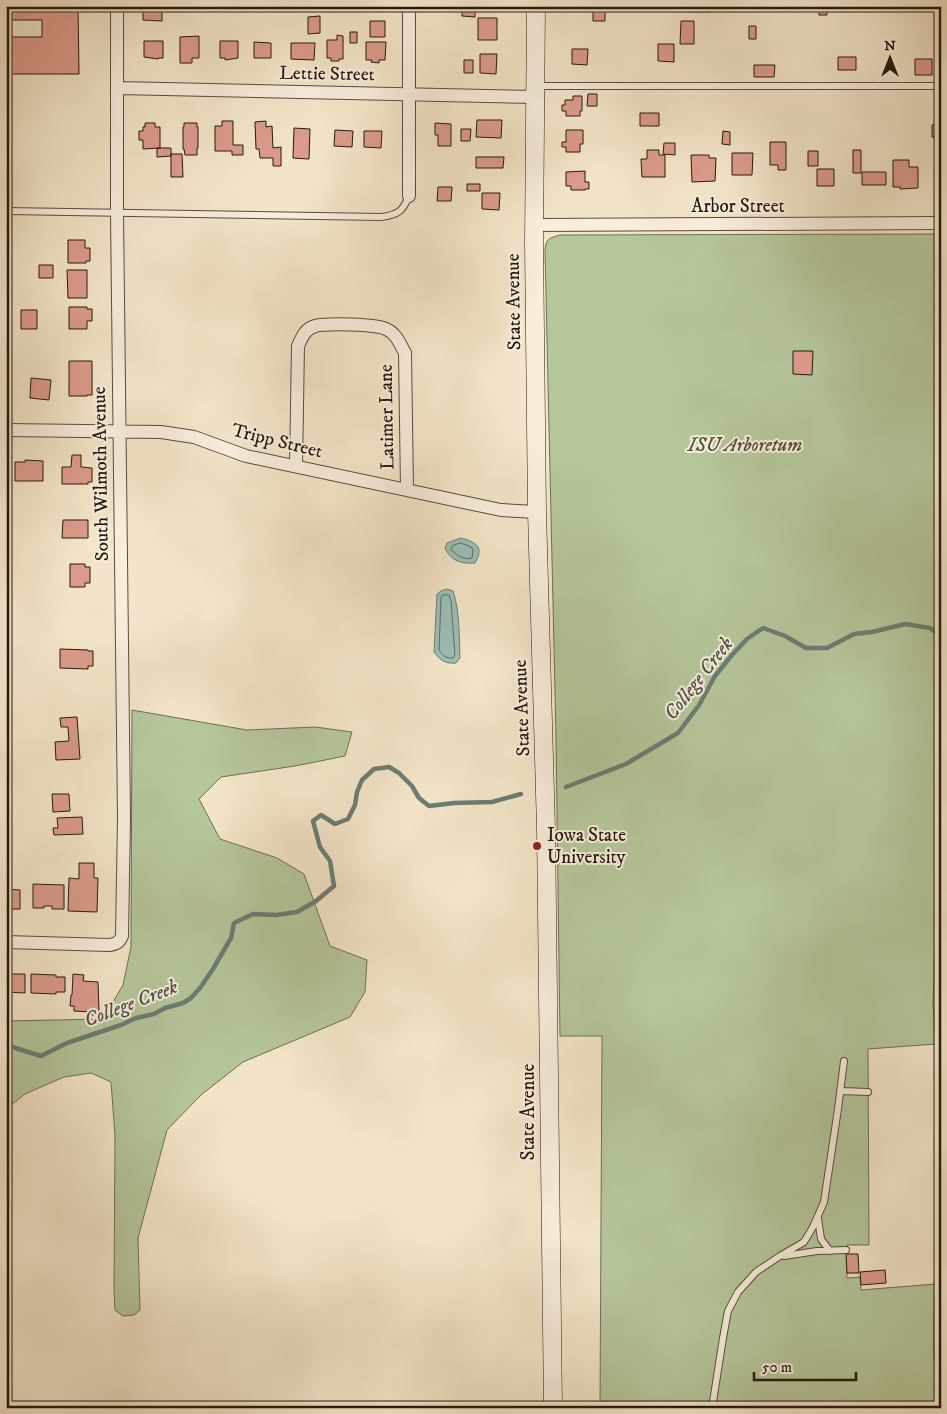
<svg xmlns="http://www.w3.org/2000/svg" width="947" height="1414" viewBox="0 0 947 1414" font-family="'IM FELL DW Pica',serif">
  <rect width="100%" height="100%" fill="#f3e5c9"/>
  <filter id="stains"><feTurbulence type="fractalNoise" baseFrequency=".004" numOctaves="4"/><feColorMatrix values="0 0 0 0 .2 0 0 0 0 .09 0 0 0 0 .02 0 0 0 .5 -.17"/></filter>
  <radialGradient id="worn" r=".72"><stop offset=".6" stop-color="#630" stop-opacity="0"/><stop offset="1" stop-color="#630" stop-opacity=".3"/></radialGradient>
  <path fill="#b5c69b" stroke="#6c7055" d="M941,234V828L933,1002L936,1044L868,1049L869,1245H847V1278L860,1277L861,1290L936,1284C935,1307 929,1361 941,1379V1408H600L602,1036H560L556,736L545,250C546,238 550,238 560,235Z
    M132,710L247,730L315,727L352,732L345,756L295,766L221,777L199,799L220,839L277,858L304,874L330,946L367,960L365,992L350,1017L243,1062L201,1095L167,1130L138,1238L140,1310L134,1315L123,1316L115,1310L114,1290L115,1135L111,1082L91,1073L64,1077L25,1094L6,1109V1021L103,1019L123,985L131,947Z"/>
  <path fill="#9bbfb8" stroke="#6b7d74" d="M461,538C475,542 485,546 475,563C461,564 451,561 445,548L447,543Z
    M446,589L453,591C460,612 459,636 460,658L456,663C445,664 440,660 434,652L437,594L441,591Z"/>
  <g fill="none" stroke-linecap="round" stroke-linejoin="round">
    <path stroke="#606c64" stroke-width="1" d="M461,543L471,547L473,550L472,558C463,560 458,556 451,550L452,546Z
      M443,595H449L451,601L455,655L453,658C447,659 442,655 439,650L441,598Z"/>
    <path stroke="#6b7d74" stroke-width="4.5" d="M566,787L626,764L678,733L699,705L715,676L732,655L747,639L763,628L785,636L806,648H827L854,634L872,632L905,624L930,628L941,636
      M6,1045L41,1056L67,1043L121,1025L136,1018L154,1014L165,1008L183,1003L191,998L200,988L213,969L231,938L234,923L253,914L276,915L297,912L316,901L334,886L330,861L320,847L313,821L321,815L335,824L348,819L355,805L357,792L362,780L374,769L389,767L399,773L412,786L419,798L429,806L454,803L492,802L521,794"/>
  </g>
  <path fill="#dc9b8b" stroke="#24190f" d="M6,6H78L79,74H6V37H42V20H6Z
    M145,6H162V21L143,20V7Z
    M593,6H605V21H593Z
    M686,6H711V12H686Z
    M810,6H827V15H819V10L810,9Z
    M462,8H475V17L462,16Z
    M320,16V33L308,34V17Z
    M478,18H497V40H478Z
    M370,21H385V37H370Z
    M681,21H694V44H680Z
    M749,26H756V39H749Z
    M350,32H357V43H350Z
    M337,35L343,36V59H339V61H331V58H327V40H337Z
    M199,36V58H192V63H180V37Z
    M144,41H163V58H158V59L144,57Z
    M220,41H238V58L225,60V58H220Z
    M254,42L271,43V58H254Z
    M366,42H386L385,60H379V63L371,62L372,60H366Z
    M291,43H315L314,60L291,59Z
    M658,44H674V62L658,61Z
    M572,49H588L587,65L572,64Z
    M480,54H497L496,74L480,73Z
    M838,57H856V70H838Z
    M915,59H932V75H915Z
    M464,60H473V73H464Z
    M754,65H775L774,77H754Z
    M588,94H597V106H587Z
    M573,96H582V111H580V116H566V111H562V105H565V100H573Z
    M640,113H659V126H640Z
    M477,120H502L501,138L476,137Z
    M222,121H233V145H243V155H232V151H215V126H222Z
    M266,121V127L272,126L273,148L281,147V166H273V158H260L259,149H256L255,122Z
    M145,123H155V127H160V148L143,149V140H139V131H143V127H145Z
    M184,123H197V127H198V148H197V155H185L184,149H183V127H184Z
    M435,123L451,124V146H438V135H435Z
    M940,124L941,137H932V125Z
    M294,128L310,129L309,159L293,158Z
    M461,129H471L470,141H461Z
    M335,130L353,131L352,147L334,146Z
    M566,130H583V144H580V152H566V147H562V142H566Z
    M364,131H382L381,148L364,147Z
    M723,131L730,132V145L722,144Z
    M770,142H786V170H778V165H770Z
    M664,143H675V155L663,154Z
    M157,148H171V156L157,157Z
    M647,150H659V155H665V177H642L641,159H647Z
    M853,150H861V173H853Z
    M808,151H818V166H808Z
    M732,153H753L752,175H732Z
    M171,154H182L183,177H171Z
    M691,155H709V158H716L715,181L692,182Z
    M476,157H504L503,168H476Z
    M893,160H909V167H918V188L900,189V187H893Z
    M817,169H834V186H817Z
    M585,171V182H589V189H585V190H571V186H566V172Z
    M862,172H886V185H862Z
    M467,184H480V191H467Z
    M438,187H452L451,201H437Z
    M482,193H500L499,210L482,209Z
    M68,240H85V248H90V261H86V263H68Z
    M39,265H53V278H39Z
    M67,270H87V298H68Z
    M69,307H87V309H92V321H87V329H69Z
    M21,310H37V329H21Z
    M793,351H813L812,375L793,374Z
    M69,361H92V395H87V396H69Z
    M31,378L51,380L49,400L30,398Z
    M72,455H81V467L92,468V482H88V484H62V467H71Z
    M25,460L43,461V481H15V462H25Z
    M63,520H88V538H62Z
    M70,564H85V567H90V583H85V587H70Z
    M60,649L88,650V651H93V666H88V669L60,668Z
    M77,717L80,759L56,760L55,742L69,741L68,727H61L60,718Z
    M52,794H69L70,811L53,812Z
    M82,817L83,834L54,835L53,828H58L57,818Z
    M79,863H94V878H98L97,912L68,911L69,878L79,879Z
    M33,884L64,885V909H52V906H44V908H33Z
    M6,889L20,890V909H6Z
    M6,974H25V993L6,992Z
    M31,974L56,975V977H65V992H56V994L31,993Z
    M73,974L84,975L83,981L98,982L99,1011H96V1015H92V1012L74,1011V1006H70L71,995H72Z
    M846,1254H858L859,1273H847Z
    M885,1270L886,1283L861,1285L860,1272Z"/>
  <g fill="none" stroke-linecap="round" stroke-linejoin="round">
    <g stroke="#584c3e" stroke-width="8">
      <path id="lane" d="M537,86H941
        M6,211L381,217C398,215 403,211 409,196
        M841,1091L868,1092
        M818,1218L821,1239L830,1251
        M784,1256L817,1251L846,1250
        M712,1408L723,1338L728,1311L738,1292L756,1272L780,1256L804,1242L813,1227L824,1202L838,1109L844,1061"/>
    </g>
    <g stroke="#584c3e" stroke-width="14">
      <path id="street" d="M118,88L536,97
        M409,196V6
        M535,225L941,223
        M6,430L161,432L194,437L246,456L501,510L537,512
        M296,466L298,346C302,337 305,329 315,326C326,323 376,324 386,329C396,333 400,344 405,353L407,490
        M6,942L109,945C116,944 119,943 122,936L124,818L117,213V6"/>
    </g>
    <g stroke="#24190f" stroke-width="19">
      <path id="secondary" d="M536,6L534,243L537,512L546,828L553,1408"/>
    </g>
    <use href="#lane" stroke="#f7eedc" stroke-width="6"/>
    <use href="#street" stroke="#f7eedc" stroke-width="12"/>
    <use href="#secondary" stroke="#f7eedc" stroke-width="18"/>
  </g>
  <circle fill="#8f2418" stroke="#f7eedc" stroke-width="2" cx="537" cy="846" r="5"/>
  <g text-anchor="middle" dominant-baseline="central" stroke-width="4" stroke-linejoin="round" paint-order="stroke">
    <g font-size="19" fill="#24190f" stroke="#f7eedc">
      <text transform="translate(327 74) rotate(1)">Lettie Street</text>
      <text x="738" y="206">Arbor Street</text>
      <text transform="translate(514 302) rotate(-91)">State Avenue</text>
      <text transform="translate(387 417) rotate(-91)">Latimer Lane</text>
      <text transform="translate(277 441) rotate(14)">Tripp Street</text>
      <text transform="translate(101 474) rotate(-91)">South Wilmoth Avenue</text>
      <text transform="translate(522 708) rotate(-92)">State Avenue</text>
      <text transform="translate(528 1112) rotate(-90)">State Avenue</text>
    </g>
    <g font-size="19" font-style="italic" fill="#504d39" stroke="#f7eedc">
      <text x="745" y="445">ISU Arboretum</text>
    </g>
    <g font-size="19" fill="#24190f" stroke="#f7eedc" text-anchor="start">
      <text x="547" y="835">Iowa State<tspan x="547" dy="22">University</tspan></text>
    </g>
    <g font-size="20" font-style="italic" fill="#4e534a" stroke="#f7eedc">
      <text transform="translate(699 679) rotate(-52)">College Creek</text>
      <text transform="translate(131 1004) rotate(-21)">College Creek</text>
    </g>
  </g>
  <rect width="947" height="1414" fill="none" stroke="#f3e5c9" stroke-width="25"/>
  <rect x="8" y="8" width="932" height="1399" fill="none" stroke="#24190f" stroke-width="2.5"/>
  <rect x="12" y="12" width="922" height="1389" fill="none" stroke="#24190f"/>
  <g transform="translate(890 58)" stroke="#f7eedc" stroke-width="4" paint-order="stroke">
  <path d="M0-4L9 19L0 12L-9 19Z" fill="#24190f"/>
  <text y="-8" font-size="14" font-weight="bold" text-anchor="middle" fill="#24190f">N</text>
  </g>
  <path d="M754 1372v8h102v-8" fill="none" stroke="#24190f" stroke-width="2.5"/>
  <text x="762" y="1372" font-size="15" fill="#24190f" stroke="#f7eedc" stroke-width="4" paint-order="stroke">50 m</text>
  <rect width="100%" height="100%" filter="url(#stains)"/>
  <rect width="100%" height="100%" fill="url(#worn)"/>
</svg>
